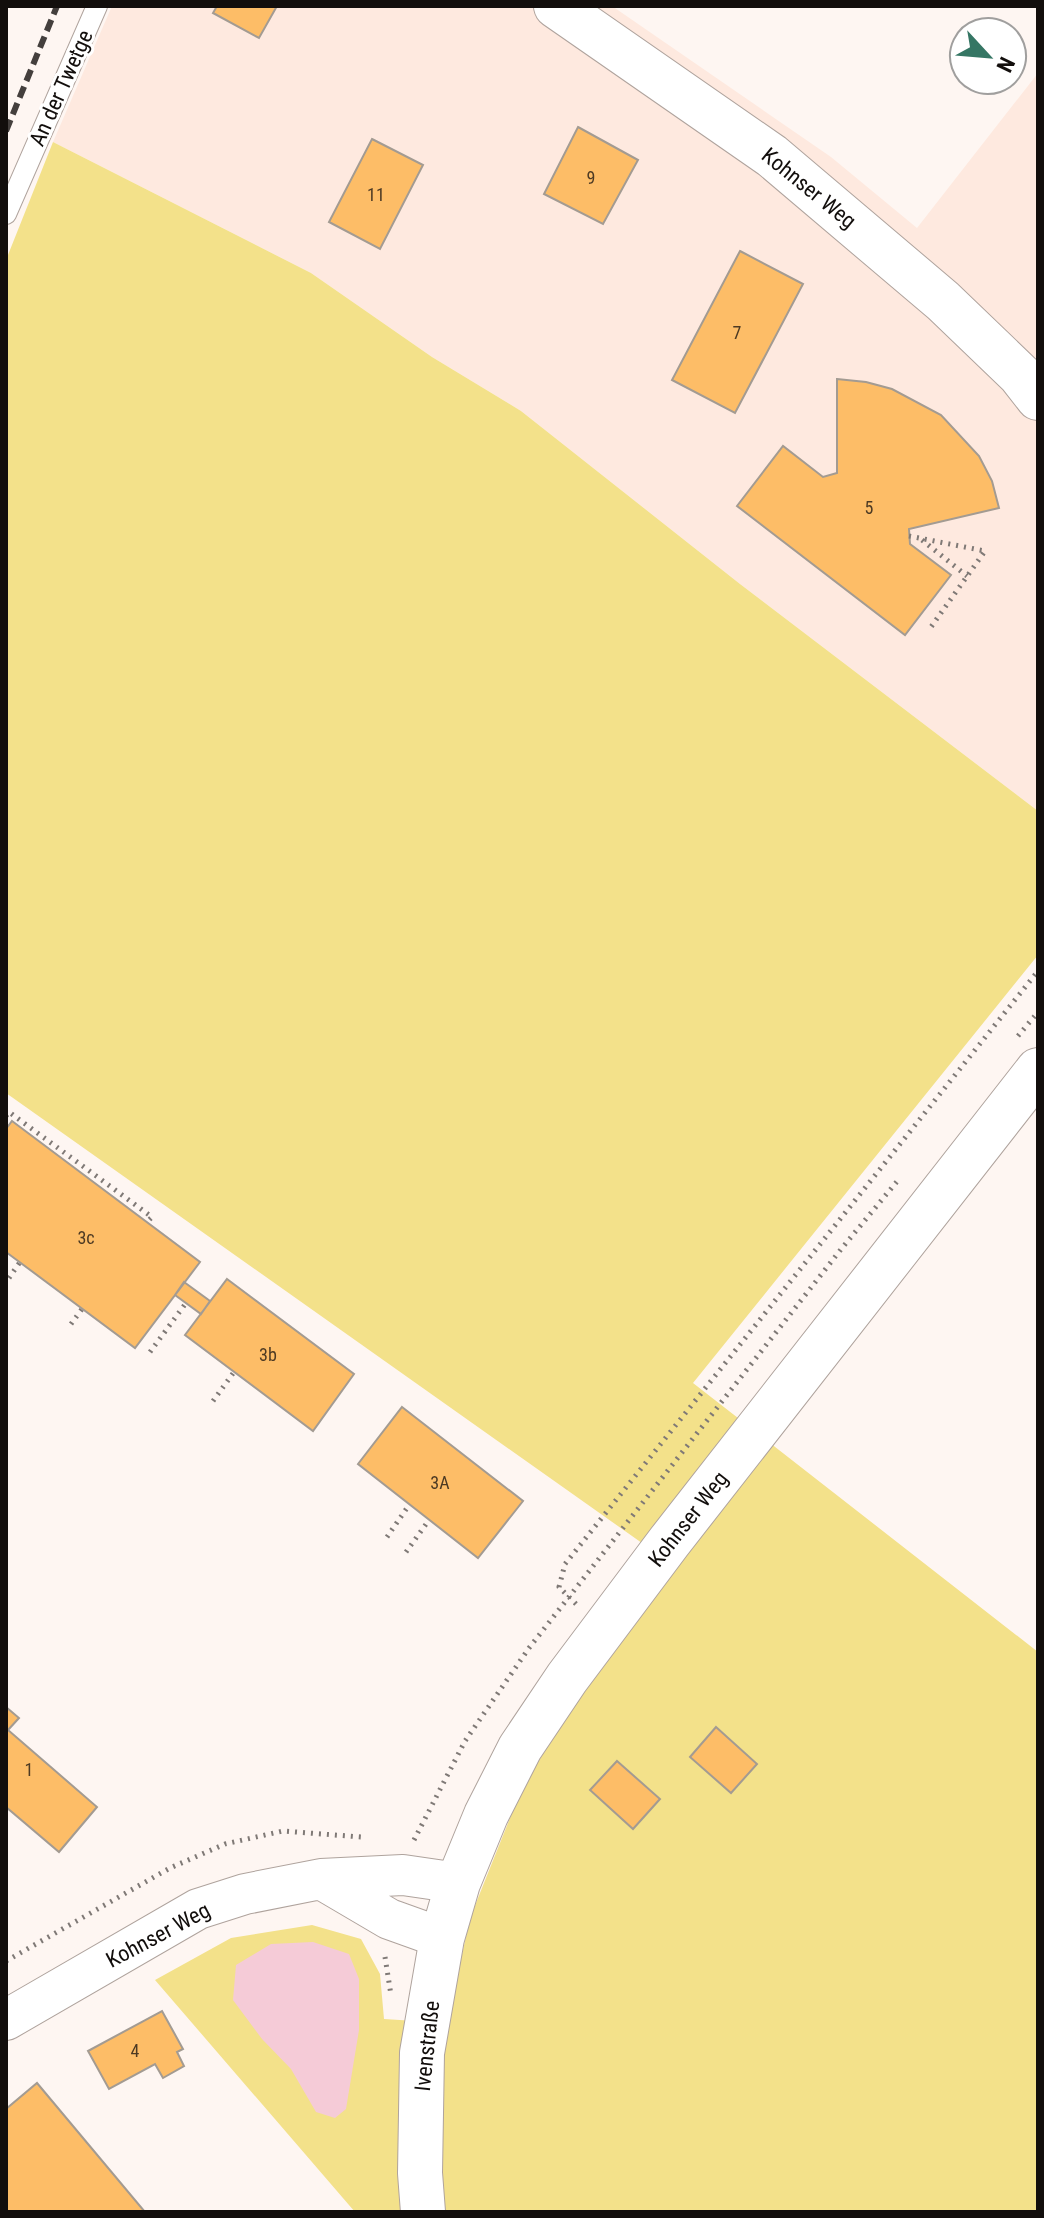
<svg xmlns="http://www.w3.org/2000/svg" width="1044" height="2218" viewBox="0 0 1044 2218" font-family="'Roboto Condensed',sans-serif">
  <rect width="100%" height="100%" fill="#fef6f2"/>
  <path fill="#fee9df" d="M112,6H612L831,157L917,228L1038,73V811L740,584L521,411L432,357L311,273L53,142Z"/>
  <path fill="#f3e18a" d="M53,142L311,273L432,357L521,411L740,584L1038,811V955L693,1383L1038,1652V2212H355L155,1980L231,1938L312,1925L361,1939L380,1974L384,2019L447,2023L470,1918L522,1788L576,1700L673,1565L6,1093V260Z"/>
  <path fill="#f5cbd7" d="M313,1942L349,1954L359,1979V2030L346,2109L335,2118L316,2112L291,2069L262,2039L233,2000L236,1965L271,1944Z"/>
  <path fill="#fdbd67" stroke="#a39b92" stroke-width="2" d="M217,6H277L259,38L213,13Z
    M578,127L638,160L603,224L544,194Z
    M372,139L423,165L380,249L329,222Z
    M740,251L803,284L735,413L672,380Z
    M837,379L866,382L892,389L941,415L979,456L992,481L999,508L909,529L910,544L951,575L905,635L737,506L783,446L823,477L837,473Z
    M12,1121L200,1262L135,1348L6,1252V1129Z
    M227,1279L354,1374L313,1431L185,1335Z
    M184,1282L210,1301L201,1314L175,1295Z
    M402,1407L523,1501L478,1558L358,1464Z
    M6,1707L19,1718L8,1730L97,1807L59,1852L6,1807Z
    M716,1727L757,1764L731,1793L690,1757Z
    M617,1761L660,1799L633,1829L590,1790Z
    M162,2011L183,2049L177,2052L184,2066L163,2078L155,2064L109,2089L88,2051Z
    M37,2083L145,2212H6V2109Z"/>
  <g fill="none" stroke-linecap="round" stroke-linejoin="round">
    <g stroke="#afa39d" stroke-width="22">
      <path id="service" d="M6,214L97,6"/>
    </g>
    <g stroke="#afa39d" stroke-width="42">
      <path id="minor" d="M321,1879L389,1919L442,1938
        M6,2020L198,1909L245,1894L321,1879L403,1875L458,1883"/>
    </g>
    <g stroke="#afa39d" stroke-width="46">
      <path id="tertiary" d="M556,6L772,156L943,301L1020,375L1038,398
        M423,2212L420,2173L422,2053L442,1938L458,1883L486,1815L520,1748L567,1678L669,1542L1038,1070"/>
    </g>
    <path stroke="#7f7976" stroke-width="5" stroke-dasharray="2 6" stroke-linecap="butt" d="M909,536L985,551L931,627
      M922,540L967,576
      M1018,1036L1038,1012
      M6,1116L9,1112L152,1217L147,1222
      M9,1278L20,1262
      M71,1324L82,1309
      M150,1352L186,1303
      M213,1401L234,1372
      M387,1537L409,1505
      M406,1552L429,1520
      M576,1604L559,1587L565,1564L1038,971
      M414,1840L465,1741L529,1648L842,1248L899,1179
      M385,1957L391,1995
      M6,1961L170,1868L225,1844L283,1831L361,1837"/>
    <use href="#service" stroke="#fff" stroke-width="20"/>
    <use href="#minor" stroke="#fff" stroke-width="40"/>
    <use href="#tertiary" stroke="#fff" stroke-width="44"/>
    <path stroke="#443f3d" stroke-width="6" stroke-dasharray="12 6" stroke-linecap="butt" d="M6,131L57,6"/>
  </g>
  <g text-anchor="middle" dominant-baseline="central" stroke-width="6" stroke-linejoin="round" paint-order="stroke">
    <g font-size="18" fill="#4d3a23">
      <text x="591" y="177">9</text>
      <text x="376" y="194">11</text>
      <text x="737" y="332">7</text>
      <text x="869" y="507">5</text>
      <text x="86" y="1237">3c</text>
      <text x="268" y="1354">3b</text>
      <text x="440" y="1482">3A</text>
      <text x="29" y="1769">1</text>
      <text x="135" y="2050">4</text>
    </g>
    <g font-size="22" fill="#120e0c" stroke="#fff">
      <text transform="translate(61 88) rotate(-66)">An der Twetge</text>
      <text transform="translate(809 188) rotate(39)">Kohnser Weg</text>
      <text transform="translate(688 1519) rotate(-52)">Kohnser Weg</text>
      <text transform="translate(158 1935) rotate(-28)">Kohnser Weg</text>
      <text transform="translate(427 2046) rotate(-84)">Ivenstraße</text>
    </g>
  </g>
  <rect width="1044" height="2218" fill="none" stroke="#120e0c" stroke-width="16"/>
  <g transform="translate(988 56) rotate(116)"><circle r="38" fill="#ffffff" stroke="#a09f9e" stroke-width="2"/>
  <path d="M0-6L14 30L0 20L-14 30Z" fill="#357664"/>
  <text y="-12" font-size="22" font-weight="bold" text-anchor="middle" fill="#120e0c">N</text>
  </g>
</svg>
